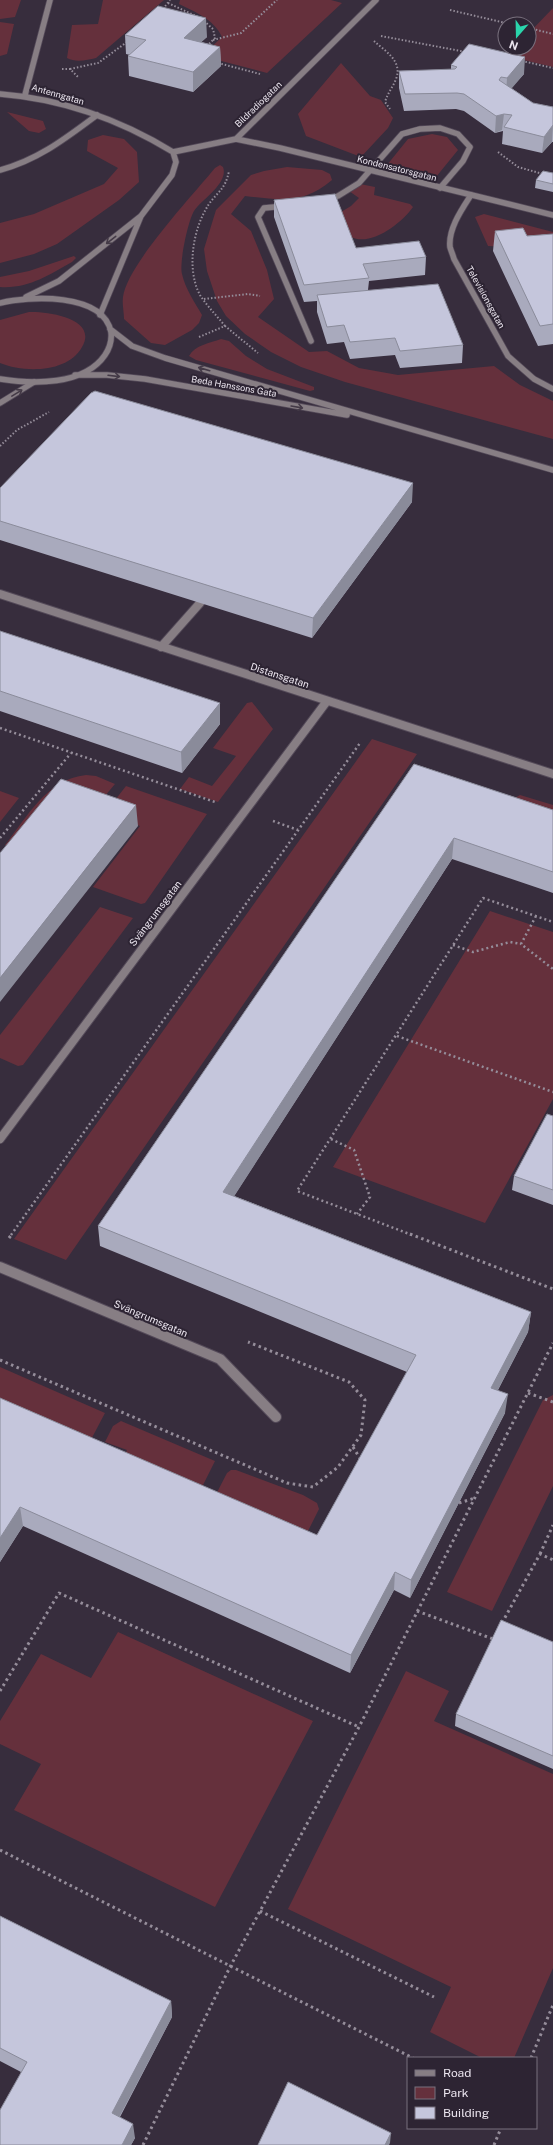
<svg xmlns="http://www.w3.org/2000/svg" width="553" height="2145" viewBox="0 0 553 2145" font-family="'Public Sans',sans-serif">
  <rect width="100%" height="100%" fill="#372d3d"/>
  <path fill="#65303c" d="M0,0H21L15,17L0,19Z
    M103,0H164L96,58C87,60 76,63 67,58L72,25L98,24Z
    M180,0H331L342,3L267,73L202,56L222,37C214,19 195,12 179,4Z
    M553,8V67L507,56L514,48H529V33Z
    M0,22L14,24L7,54L0,56Z
    M341,63L370,96L381,100L393,118L388,128L361,157L306,136L298,114Z
    M7,112L43,121L46,129L39,133L29,131Z
    M432,134L447,137L458,150L436,177L387,165L408,139Z
    M103,135L124,139L137,152L139,182L119,200L57,244L34,254L0,263V223L34,214L104,184L118,168L87,151L88,140Z
    M220,165L223,167C229,183 202,199 194,211C188,221 179,263 182,274C185,288 195,303 202,315L199,323L192,330L165,345L151,343L124,319C124,312 122,304 123,297C127,265 193,195 215,168Z
    M287,167L322,170L330,174L332,180C302,205 281,200 245,196L231,214L251,231L267,270L274,299L258,317L309,352L327,351L359,368L398,375L494,366L520,385L553,401V439L345,382L301,367L271,352L245,334L226,316L217,301L207,271L204,249L216,210L251,175L264,171Z
    M360,184L375,187L374,195L410,204L413,207C402,223 371,247 351,237L341,212L351,206L359,198L349,191Z
    M484,214L553,232V242L508,247L488,246L475,217Z
    M74,256L76,258L72,262C49,275 28,289 0,287V277L29,271Z
    M29,312C46,311 99,318 82,347C68,373 24,373 0,363V320Z
    M221,339L229,341L246,356L267,369L314,387V390L310,391L196,360L189,356C195,345 210,343 221,339Z
    M252,702L273,729L218,802L180,789L189,777L212,786L236,756L213,748L247,703Z
    M372,739L417,754L66,1260L14,1239Z
    M86,775L96,776L115,784L94,809L19,850L5,845C27,817 47,779 86,775Z
    M126,786L207,814L145,903L141,904L93,887L140,826L105,813Z
    M0,791L19,798L0,822Z
    M520,795L553,805V827L513,799Z
    M100,907L133,918L23,1065L18,1066L0,1058V1035Z
    M490,911L553,932V1099L485,1223L333,1167Z
    M0,1367L105,1413L86,1449L0,1412Z
    M553,1395V1486L492,1611L447,1592L543,1400Z
    M121,1421L215,1461L201,1489L120,1464L127,1450L105,1442L113,1426Z
    M231,1470H236L303,1495L317,1503L319,1509L302,1543L211,1504L227,1473Z
    M118,1632L313,1721L215,1907L14,1810L41,1764L0,1744V1721L41,1654L91,1678Z
    M406,1671L449,1691L434,1721L553,1774V1968L514,2058H482L430,2032L451,1987L288,1909Z"/>
  <g fill="none" stroke-linecap="round" stroke-linejoin="round">
    <g stroke="#544a59" stroke-width="7">
      <path id="service-far1" d="M0,170C38,160 66,138 97,115
        M471,195C462,209 448,229 450,247C451,251 453,255 454,259L508,356L534,379L553,389
        M326,200L338,196L359,183L402,134L420,129L440,128L458,134L470,147L463,161L440,188
        M285,206L264,208L258,217L311,341"/>
    </g>
    <g stroke="#544a59" stroke-width="10">
      <path id="service" d="M161,647L200,603"/>
    </g>
    <g stroke="#544a59" stroke-width="7">
      <path id="minor-far2" d="M0,94C63,99 119,119 173,152
        M25,95L50,0
        M236,139L280,148L553,215
        M173,152L236,139L376,0
        M26,297L59,281L141,216L172,175L176,162L173,152
        M100,315L141,216
        M0,403L34,382"/>
    </g>
    <g stroke="#544a59" stroke-width="10">
      <path id="minor-far1" d="M0,594L553,774
        M0,1139L327,701"/>
    </g>
    <g stroke="#544a59" stroke-width="12">
      <path id="minor" d="M0,1267L220,1359L276,1417"/>
    </g>
    <g stroke="#544a59" stroke-width="7">
      <path id="tertiary" d="M0,303C28,296 103,292 111,332C112,340 109,349 105,355C84,386 32,384 0,379
        M110,329L132,346L165,358L553,470
        M75,375H107L145,379L347,415"/>
    </g>
    <path stroke="#958d9a" stroke-width="2" stroke-dasharray="1.5 2" stroke-linecap="butt" d="M168,3L198,17
      M163,9L170,0
      M450,10L510,24
      M204,21L213,29L215,38L207,46
      M529,28L553,34
      M381,36L466,52
      M213,40L241,33L277,0
      M374,41C385,51 403,61 396,79C393,87 388,92 385,102L390,109
      M522,61L553,68
      M218,63L260,74
      M62,69H70L78,77
      M70,69L98,63L127,42
      M498,152L518,167L543,174
      M204,299L248,294L260,296
      M225,326C217,316 207,306 200,295C186,269 193,228 209,204C219,190 225,190 229,171
      M199,337L225,326L258,353
      M0,446L17,430L49,412"/>
    <path stroke="#958d9a" stroke-width="2.5" stroke-dasharray="2 3" stroke-linecap="butt" d="M0,728L215,802
      M273,821L298,830
      M0,838L71,753
      M536,916L521,944L553,969
      M453,945L473,952L510,942L521,944
      M397,1036L553,1092
      M331,1139L354,1150L370,1197L357,1214
      M11,1235L360,743
      M412,1235L297,1191L483,898L553,922"/>
    <path stroke="#958d9a" stroke-width="3" stroke-dasharray="2.5 3.5" stroke-linecap="butt" d="M410,1234L553,1289
      M9,1238L12,1234
      M0,1360L287,1483L313,1487L338,1467L361,1435L365,1400L349,1382L248,1342
      M528,1393L553,1402
      M353,1447L361,1460
      M459,1503L475,1498
      M540,1554L553,1525
      M417,1611L493,1639
      M502,1623L540,1554L553,1560
      M0,1691L59,1593L359,1727
      M0,1850L413,2058
      M260,1911L434,1997
      M531,2058L553,2005
      M143,2145L230,1967L359,1727L553,1343
      M494,2145L501,2128"/>
    <use href="#service-far1" stroke="#877e84" stroke-width="5.5"/>
    <use href="#service" stroke="#877e84" stroke-width="8"/>
    <use href="#minor-far2" stroke="#877e84" stroke-width="5.5"/>
    <use href="#minor-far1" stroke="#877e84" stroke-width="8"/>
    <use href="#minor" stroke="#877e84" stroke-width="10"/>
    <use href="#tertiary" stroke="#877e84" stroke-width="5.5"/>
  </g>
  <path fill="#a9aabd" d="M125,35L207,37L201,42L220,47L221,66L193,92L129,76L128,56L130,55L126,54Z
    M451,65L524,74L511,88L533,103L553,107V142H552L542,153L502,144L503,131L495,133L464,111L456,109L404,111L399,88V71L451,70Z
    M553,173V192L535,188L536,180Z
    M274,200L356,248L426,257L425,275L369,281L368,290L463,345L462,363L400,368L395,355L350,359L344,342L327,344L317,312V301L304,302L274,217Z
    M495,231L527,236L553,234V344L538,346L493,251Z
    M0,488L412,502L312,638L0,540Z
    M0,631L220,724L182,773L0,711Z
    M414,764L553,810V893L452,859L234,1196L531,1312L528,1332L498,1390L505,1413L410,1598L394,1590L350,1673L23,1526L0,1562V1398L317,1535L407,1372L100,1246L98,1226Z
    M553,1116V1205L512,1190L514,1176Z
    M553,1642V1769L455,1726L456,1714Z
    M0,1916L171,2001L172,2017L120,2117L135,2138L131,2145H0L21,2072L0,2061Z"/>
  <path fill="#8a8b9a" d="M206,18L207,37L185,57L184,38Z
    M220,47L221,66L193,92V72Z
    M525,57L524,74L506,95L507,78Z
    M504,114L502,130L495,133L496,116Z
    M553,125L552,142L542,153L544,137Z
    M413,483L412,502L312,638L313,618Z
    M220,703V724L182,773L181,752Z
    M136,805L138,826L0,1002V978Z
    M454,838L452,859L224,1212L223,1192Z
    M531,1312L528,1332L489,1407L491,1388Z
    M508,1394L505,1413L410,1598L411,1580Z
    M20,1507L23,1526L0,1562V1538Z
    M395,1572L394,1590L350,1673L351,1655Z
    M171,2001L172,2017L114,2127L112,2113Z
    M133,2124L135,2138L131,2145H122Z
    M391,2133L390,2143L389,2145H385Z"/>
  <path fill="#c5c6dc" stroke="#8a8b9a" d="M158,6L206,18L184,38L220,47L193,72L128,56L146,40L125,35Z
    M469,44L525,57L507,78L501,77L499,80L533,103L553,107V125L544,137L504,127L512,115L504,114L496,116L464,94L457,93L405,94L399,71L455,69L457,67L451,65Z
    M543,171L553,173V184L536,180Z
    M335,194L356,248L419,241L426,257L363,264L369,278L304,285L274,200Z
    M523,228L527,236L553,234V324L540,326L495,231Z
    M438,284L463,345L400,351L395,338L350,342L344,325L327,327L317,295Z
    M95,391L413,483L313,618L0,521V488L91,393Z
    M0,631L220,703L181,752L0,691Z
    M414,764L553,810V872L454,838L223,1192L531,1312L491,1388L508,1394L411,1580L395,1572L351,1655L20,1507L0,1538V1398L317,1535L416,1355L98,1226Z
    M61,779L136,805L0,978V853Z
    M547,1114L553,1116V1190L514,1176Z
    M501,1620L553,1642V1756L456,1714Z
    M0,1916L171,2001L112,2113L133,2124L122,2145H0V2110L27,2062L0,2048Z
    M288,2082L391,2133L385,2145H258Z"/>
  <defs><path id="oneway-shaft" d="M-6 0H5M1.5-3L5.5 0L1.5 3" fill="none" stroke-width="1.6" stroke-linecap="round" stroke-linejoin="round"/></defs>
  <g stroke="#443a47">
    <use href="#oneway-shaft" transform="translate(111 240) rotate(142)"/>
    <use href="#oneway-shaft" transform="translate(204 369) rotate(-164)"/>
    <use href="#oneway-shaft" transform="translate(114 376) rotate(7)"/>
    <use href="#oneway-shaft" transform="translate(17 393) rotate(-31)"/>
    <use href="#oneway-shaft" transform="translate(297 407) rotate(10)"/>
  </g>
  <g text-anchor="middle" dominant-baseline="central" stroke-width="4" stroke-linejoin="round" paint-order="stroke">
    <g font-size="9" fill="#ebe5ef" stroke="#2d2433">
      <text transform="translate(58 94) rotate(16)">Antenngatan</text>
      <text transform="translate(258 104) rotate(-44)">Bildradiogatan</text>
      <text transform="translate(397 168) rotate(14)">Kondensatorsgatan</text>
      <text transform="translate(486 297) rotate(61)">Televisionsgatan</text>
      <text transform="translate(234 386) rotate(10)">Beda Hanssons Gata</text>
    </g>
    <g font-size="10" fill="#ebe5ef" stroke="#2d2433">
      <text transform="translate(280 675) rotate(18)">Distansgatan</text>
      <text transform="translate(155 913) rotate(-53)">Svängrumsgatan</text>
      <text transform="translate(151 1318) rotate(23)">Svängrumsgatan</text>
    </g>
  </g>
  <rect x="407" y="2057" width="130" height="72" fill="#2d2433" stroke="#79717e"/>
  <rect x="415" y="2070" width="20" height="6" fill="#877e84" stroke="#79717e"/>
  <text x="443" y="2077" font-size="12" fill="#ebe5ef">Road</text>
  <rect x="415" y="2087" width="20" height="12" fill="#65303c" stroke="#79717e"/>
  <text x="443" y="2097" font-size="12" fill="#ebe5ef">Park</text>
  <rect x="415" y="2107" width="20" height="12" fill="#c5c6dc" stroke="#79717e"/>
  <text x="443" y="2117" font-size="12" fill="#ebe5ef">Building</text>
  <g transform="translate(517 36) rotate(200)"><circle r="19" fill="#2d2433" stroke="#79717e"/>
  <path d="M0-3L7 15L0 10L-7 15Z" fill="#2ad5ac"/>
  <text y="-6" font-size="11" font-weight="bold" text-anchor="middle" fill="#ebe5ef">N</text>
  </g>
</svg>
